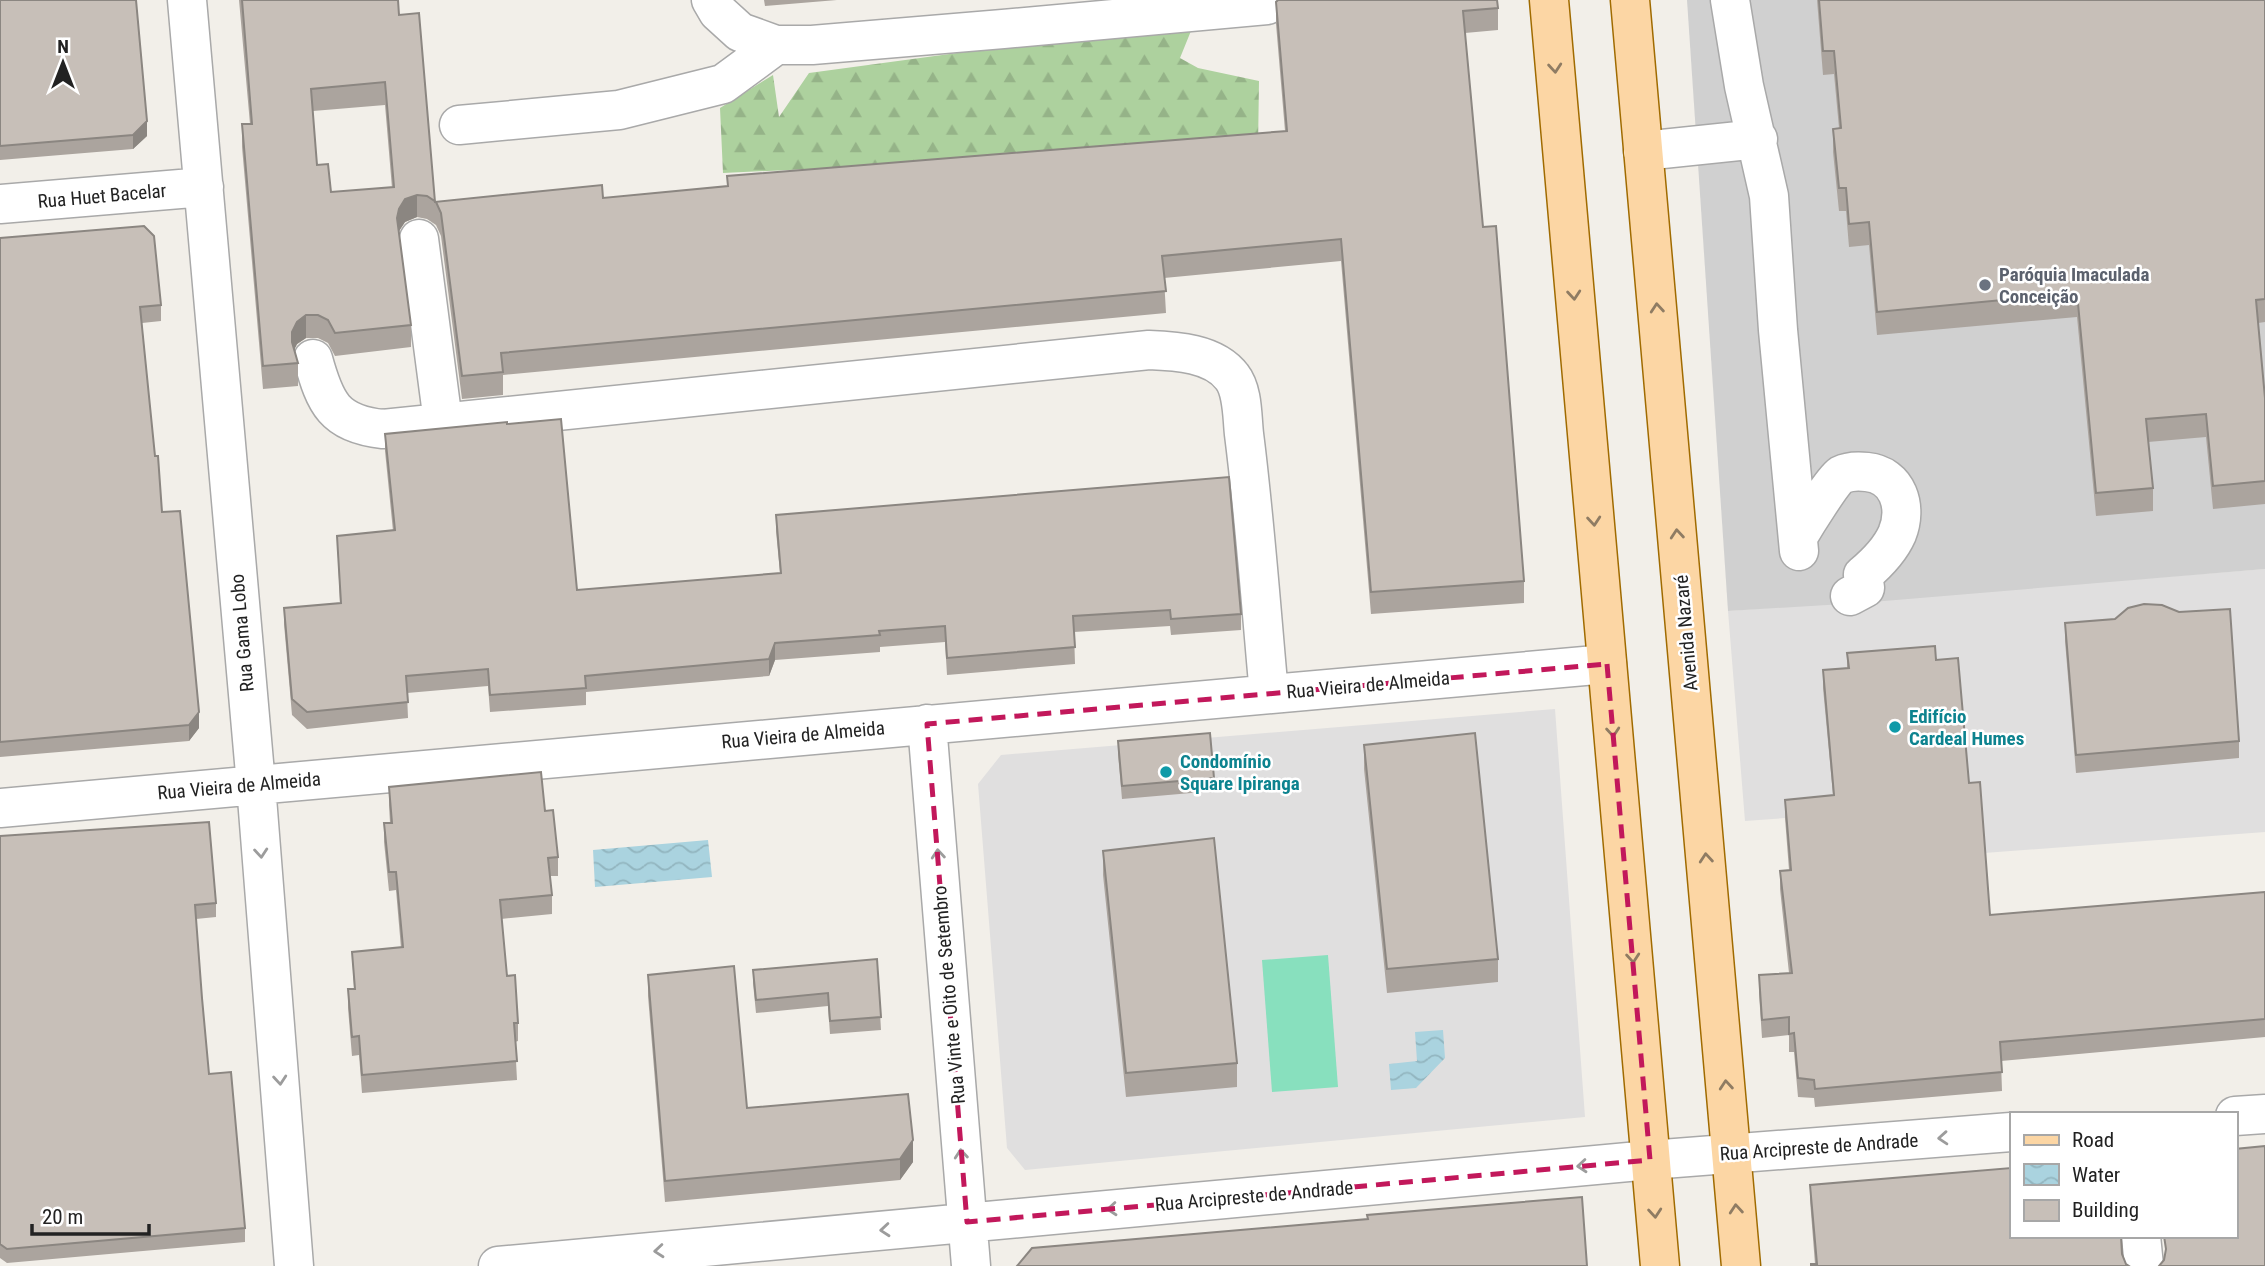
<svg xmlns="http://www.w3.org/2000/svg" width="2265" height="1266" viewBox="0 0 2265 1266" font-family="'Roboto Condensed',sans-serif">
  <defs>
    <pattern id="forest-firs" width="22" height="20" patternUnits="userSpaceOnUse" patternTransform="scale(1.75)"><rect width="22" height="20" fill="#add19e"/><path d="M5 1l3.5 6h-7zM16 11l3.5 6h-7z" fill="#95b388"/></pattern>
    <pattern id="water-waves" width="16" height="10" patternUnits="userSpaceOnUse" patternTransform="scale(1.75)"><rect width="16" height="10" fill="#aad3df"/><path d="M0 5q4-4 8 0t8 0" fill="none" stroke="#92b5bf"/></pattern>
  </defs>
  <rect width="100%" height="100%" fill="#f2efe9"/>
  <path fill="#e0dfdf" d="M2265,569V832L1984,853L1785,818L1745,821L1728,611Z
    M1555,709L1585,1117L1025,1170L1007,1148L978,784L1001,755Z"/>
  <path fill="#d0d0d0" d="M1687,0H2265V569L1860,603L1728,611Z"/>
  <path fill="url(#forest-firs)" d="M1195,21L1180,58L1198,68L1259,81L1258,148L723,173L720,108L773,75L779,117L809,73Z"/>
  <path fill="#88e0be" d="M1328,955L1338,1087L1272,1092L1262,960Z"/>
  <path fill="url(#water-waves)" d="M708,840L712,877L595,887L593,850Z
    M1443,1030L1445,1058L1416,1088L1391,1090L1389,1064L1417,1061L1415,1032Z"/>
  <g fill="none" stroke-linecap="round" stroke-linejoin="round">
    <g stroke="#a9a9a9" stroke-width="41">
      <path id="minor" d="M187,0L256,785L294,1266
        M711,0L718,12L740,32L776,45H812L1003,29L1267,5
        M1730,0L1744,86L1769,196L1778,330L1799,551
        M459,125L619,110L723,84L776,45
        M1643,151L1758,139
        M0,204L204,187
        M419,239L443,422
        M313,359C325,403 334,424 383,429L1149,350C1176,351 1214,353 1232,377C1243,391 1242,416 1244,434C1255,520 1261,607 1269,694
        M1798,537C1805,525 1832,481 1841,475C1849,471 1858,471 1867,472C1898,475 1908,507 1897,534C1890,550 1876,564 1863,575L1865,588L1850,596
        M927,724L971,1266
        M0,808L1607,664
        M2235,1116L2265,1114
        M2141,1236L2144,1266
        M498,1266L1650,1160L2011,1132"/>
    </g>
    <g stroke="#a06b00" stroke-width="41">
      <path id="major" d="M1549,0L1660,1266
        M1630,0L1741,1266"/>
    </g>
    <use href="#minor" stroke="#fff" stroke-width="38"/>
    <use href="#major" stroke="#fcd6a4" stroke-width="38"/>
  </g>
  <path fill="#aba49e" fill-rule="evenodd" d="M0,0L147,136L133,149L0,160Z
    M239,0H398L399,15L435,202L603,198L727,186V176L1285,131L1276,24V2L1498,8V30L1465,33L1483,227L1524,581V603L1371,614L1341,261L1164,278L1166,313L503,375V395L462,399L441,236L436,225L427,219L417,217L405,222L399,231L411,325V347L335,356L328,343L318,338H306L297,344L294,350L298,363V386L263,389L242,147V124H250ZM385,105L392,188L331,192L317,165L313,111Z
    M764,0H837L765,6Z
    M1817,0H2265V322L2258,323L2265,398V504L2213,509L2206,437L2148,442L2153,488V511L2096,516L2077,317L1877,335L1869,245L1849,247L1846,211H1839L1833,152V129L1839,128L1834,74L1823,75Z
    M0,238L161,305V321L142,323L155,456L162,512L199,728L189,741L0,757Z
    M385,434L577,590L780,573L776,531V515L1241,614V630L1171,635L1170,626L1074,632L1075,664L947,675L945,642L880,647V652L775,660L769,676L586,692V705L490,712L488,686L407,693L408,718L307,729L292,715L284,624V608L340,603L337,536L393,531L385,451Z
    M2065,623L2239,741V758L2076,773L2065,641Z
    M1847,653L1936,660L1969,783L1990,915L2265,892V1037L2001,1061L2002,1091L1815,1107L1814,1098L1798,1097L1794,1052H1789V1035L1762,1038L1759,993V975L1789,973L1780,889V871L1789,870L1785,818V800L1833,795L1823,688V670L1847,668Z
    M1118,741L1214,778V791L1122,799L1118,754Z
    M1364,745L1498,959V982L1387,993L1364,769Z
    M389,787L545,811L558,857V876H550L552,895V914L501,919L507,976L518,1023V1041L515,1042L517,1080L362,1093L359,1055L352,1056L348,1008V989H354L352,952L401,948L396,890L389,891L384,842V823H390L389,805Z
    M0,836L216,903V917L196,919L202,998L209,1074L245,1228V1242L7,1263L0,1258Z
    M1103,851L1237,1063V1087L1126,1097L1103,875Z
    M877,959L881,1030L830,1034L828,1006L756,1013L753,983V970Z
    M648,975L747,1108L913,1162L900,1180L665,1202L648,996Z
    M1810,1185L2121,1236L1815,1264L1810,1200Z"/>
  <path fill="#8b8681" d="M147,121V136L133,149V135Z
    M417,195V217L405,222L399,231L397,218L399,209L405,199Z
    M306,315V338L297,344L292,354V332L297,322Z
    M775,643V660L769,676V659Z
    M199,712V728L189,741V725Z
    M913,1140V1162L900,1180V1159Z"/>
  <path fill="#c7bfb8" stroke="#8b8681" stroke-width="2" fill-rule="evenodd" d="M0,0H136L147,121L133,135L0,146Z
    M242,0H398L399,15L419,13L435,202L602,185L603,198L728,186L727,176L1287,131L1276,2L1278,0H1497L1498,8L1463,11L1483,227L1496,226L1524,581L1371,592L1341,239L1162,256L1166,291L501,353L503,372L462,376L441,213L436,202L427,196L417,195L405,199L399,209L397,218L411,325L335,333L328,320L318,315H306L297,322L292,332V342L298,363L263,366L242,124H252ZM385,82L394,187L331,192L328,164L317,165L311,89Z
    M1819,0H2265V299L2256,300L2265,398V481L2213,486L2206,414L2146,419L2153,488L2096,493L2077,293L1877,312L1869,222L1849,224L1846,188H1839L1833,129L1841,128L1834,51H1823Z
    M144,226L154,236L161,305L140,307L155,456H158L162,512L180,511L199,712L189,725L0,742V238Z
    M561,419L577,590L781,573L776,515L1229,477L1241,614L1171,619L1170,610L1073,616L1075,647L947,658L945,626L879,631L880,635L775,643L769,659L585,676L586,688L490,695L488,669L406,676L408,702L307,712L292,699L284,608L341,603L337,536L395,530L385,434L507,422V424Z
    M2144,604L2162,605L2179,612L2230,609L2239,741L2076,755L2065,623L2115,619L2128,608Z
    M1935,646L1936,660L1958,658L1969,783L1980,782L1990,915L2265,892V1019L2000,1042L2002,1072L1815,1089L1814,1080L1798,1078L1794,1033L1789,1034V1017L1762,1020L1759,975L1792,973L1780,871L1791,870L1785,800L1834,795L1823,670L1849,668L1847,653Z
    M1210,733L1214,778L1122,786L1118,741Z
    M1475,733L1498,959L1387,969L1364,745Z
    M541,772L545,811L553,810L558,857L548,858L552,895L500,900L507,976L515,975L518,1023H514L517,1061L362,1075L359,1036L352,1037L348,989H355L352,952L403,947L396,872H389L384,823H392L389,787Z
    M209,822L216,903L195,905L202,998L209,1074L231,1072L245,1228L7,1249L0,1244V836Z
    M1214,838L1237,1063L1126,1073L1103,851Z
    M877,959L881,1017L830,1021L828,993L756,1000L753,970Z
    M734,966L747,1108L908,1094L913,1140L900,1159L665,1181L648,975Z
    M2265,1146V1266H2159L2164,1260L2166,1249L2164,1236H2235V1149Z
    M2011,1168V1236H2121L2122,1254L2126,1264L2129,1266H1811V1264H1817L1810,1185Z
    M1582,1197L1587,1266H1017L1032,1248L1368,1219L1367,1215Z"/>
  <defs><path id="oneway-chevron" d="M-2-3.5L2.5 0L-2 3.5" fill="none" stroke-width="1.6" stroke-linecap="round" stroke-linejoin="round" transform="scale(1.75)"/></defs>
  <g stroke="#8f7c63">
    <use href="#oneway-chevron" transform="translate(1555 68) rotate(85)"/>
    <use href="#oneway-chevron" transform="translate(1574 295) rotate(85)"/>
    <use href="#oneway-chevron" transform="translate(1657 308) rotate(-95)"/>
    <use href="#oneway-chevron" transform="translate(1594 521) rotate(85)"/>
    <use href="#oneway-chevron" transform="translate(1677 534) rotate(-95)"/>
    <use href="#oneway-chevron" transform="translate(1613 732) rotate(85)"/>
    <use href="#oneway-chevron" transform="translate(1706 858) rotate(-95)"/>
    <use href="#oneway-chevron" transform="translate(1633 958) rotate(85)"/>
    <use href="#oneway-chevron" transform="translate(1726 1085) rotate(-95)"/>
    <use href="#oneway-chevron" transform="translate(1736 1209) rotate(-95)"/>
    <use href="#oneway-chevron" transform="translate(1655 1213) rotate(85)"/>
  </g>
  <g stroke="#9c9c9c">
    <use href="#oneway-chevron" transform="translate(261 853) rotate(85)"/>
    <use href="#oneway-chevron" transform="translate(938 854) rotate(-95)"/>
    <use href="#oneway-chevron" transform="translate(280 1080) rotate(85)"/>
    <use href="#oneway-chevron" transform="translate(1943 1138) rotate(176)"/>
    <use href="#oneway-chevron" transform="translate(961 1154) rotate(-95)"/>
    <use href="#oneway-chevron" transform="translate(1582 1166) rotate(175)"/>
    <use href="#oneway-chevron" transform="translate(1112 1209) rotate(175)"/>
    <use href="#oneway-chevron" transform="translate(885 1230) rotate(175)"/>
    <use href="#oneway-chevron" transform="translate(659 1251) rotate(175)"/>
  </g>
  <path fill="none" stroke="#c2185b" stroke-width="5" stroke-dasharray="14 9" stroke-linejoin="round" d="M1607,664L1650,1160L967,1222L927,724Z"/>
  <circle fill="#6b7280" stroke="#fff" stroke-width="2.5" cx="1985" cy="285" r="7"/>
  <g fill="#0f9aa8" stroke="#fff" stroke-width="2.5">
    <circle cx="1895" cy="727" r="7"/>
    <circle cx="1166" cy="772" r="7"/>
  </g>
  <g text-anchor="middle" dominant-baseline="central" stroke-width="5" stroke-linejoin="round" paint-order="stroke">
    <g font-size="19" fill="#222" stroke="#fff">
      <text transform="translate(102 196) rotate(-5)">Rua Huet Bacelar</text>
      <text transform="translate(242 633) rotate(-95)">Rua Gama Lobo</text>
      <text transform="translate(1686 633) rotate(-95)">Avenida Nazaré</text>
      <text transform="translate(1368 685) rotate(-5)">Rua Vieira de Almeida</text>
      <text transform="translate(803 735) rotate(-5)">Rua Vieira de Almeida</text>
      <text transform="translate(239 786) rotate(-5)">Rua Vieira de Almeida</text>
      <text transform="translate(949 995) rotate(-95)">Rua Vinte e Oito de Setembro</text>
      <text transform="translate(1819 1147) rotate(-4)">Rua Arcipreste de Andrade</text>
      <text transform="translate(1254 1196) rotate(-5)">Rua Arcipreste de Andrade</text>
    </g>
    <g font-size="19" font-weight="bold" fill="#5b616d" stroke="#fff" text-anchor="start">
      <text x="1999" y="274">Paróquia Imaculada<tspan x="1999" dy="22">Conceição</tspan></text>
    </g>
    <g font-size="19" font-weight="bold" fill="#0d838f" stroke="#fff" text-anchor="start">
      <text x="1909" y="716">Edifício<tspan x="1909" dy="22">Cardeal Humes</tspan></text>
      <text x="1180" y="761">Condomínio<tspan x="1180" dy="22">Square Ipiranga</tspan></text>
    </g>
  </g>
  <rect x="2010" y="1112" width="228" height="126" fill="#ffffff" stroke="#a7a7a7" stroke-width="2"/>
  <rect x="2024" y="1135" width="35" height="10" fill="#fcd6a4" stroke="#a7a7a7" stroke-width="2"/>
  <text x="2072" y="1147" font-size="21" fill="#222222">Road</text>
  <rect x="2024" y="1164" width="35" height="21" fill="url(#water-waves)" stroke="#a7a7a7" stroke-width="2"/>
  <text x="2072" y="1182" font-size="21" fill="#222222">Water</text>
  <rect x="2024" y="1200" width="35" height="21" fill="#c7bfb8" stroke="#a7a7a7" stroke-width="2"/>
  <text x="2072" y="1217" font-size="21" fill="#222222">Building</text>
  <g transform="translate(63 63)" stroke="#ffffff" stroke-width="5" paint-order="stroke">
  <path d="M0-5L12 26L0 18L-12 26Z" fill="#222222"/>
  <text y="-10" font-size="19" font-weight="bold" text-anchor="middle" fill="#222222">N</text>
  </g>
  <path d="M32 1224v10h117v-10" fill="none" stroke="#222222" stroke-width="3.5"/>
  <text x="42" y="1224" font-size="21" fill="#222222" stroke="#ffffff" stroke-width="5" paint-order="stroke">20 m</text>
</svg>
